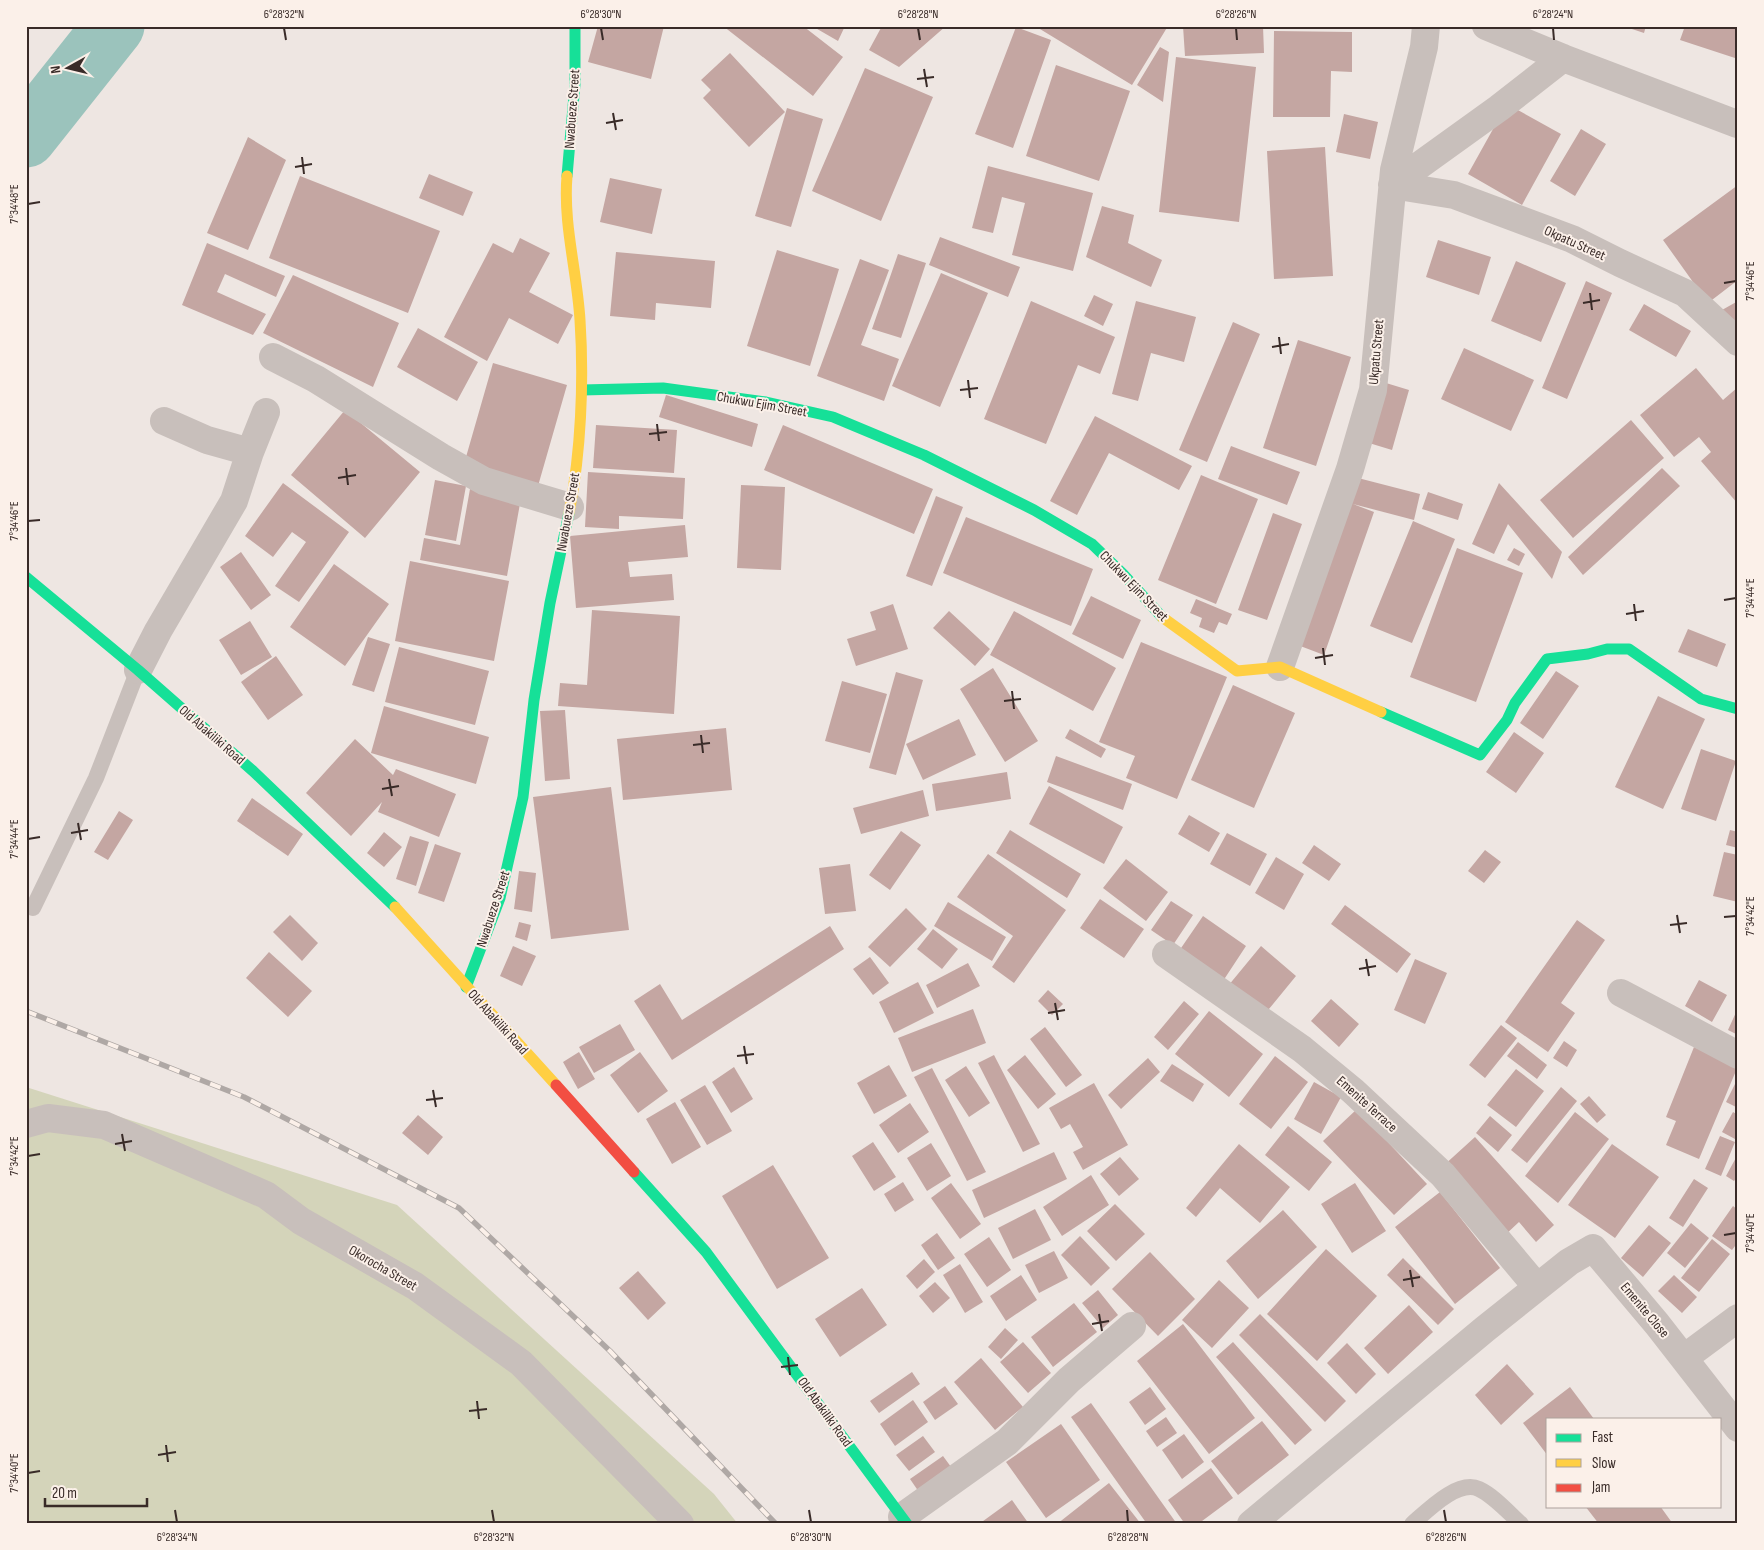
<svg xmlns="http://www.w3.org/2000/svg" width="1764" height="1550" viewBox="0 0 1764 1550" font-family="'Sofia Sans Condensed',sans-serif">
  <rect width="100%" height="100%" fill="#eee6e2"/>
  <path fill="#d4d4ba" d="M26,1087L397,1205L714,1494L738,1524H26Z"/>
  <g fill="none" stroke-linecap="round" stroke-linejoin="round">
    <path stroke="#9bc3bc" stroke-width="61" d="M26,137L114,26"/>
  </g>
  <path fill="#c4a6a2" d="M598,26H664L651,79L588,62Z
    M723,26H803L843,57L813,96Z
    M812,26H845L838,41Z
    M882,26H946L899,67L869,50Z
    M1035,26H1168L1132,85Z
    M1183,26H1263L1264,53L1185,56Z
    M1623,26H1646L1644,33Z
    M1685,26H1738V59L1680,40Z
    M1016,27L1051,40L1013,148L975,134Z
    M1274,31L1352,32V72L1331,71L1330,117H1273Z
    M1160,47L1169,52L1163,102L1137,85Z
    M730,53L785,112L749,147L703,98L711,90L701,80Z
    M1176,57L1256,67L1239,222L1159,212Z
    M1056,65L1130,91L1099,181L1026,156Z
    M865,68L933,97L881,221L812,191Z
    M1507,104L1561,134L1522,205L1468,174Z
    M787,108L823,119L791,227L755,216Z
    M1344,114L1378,122L1370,159L1336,152Z
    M1581,129L1606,144L1575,196L1550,181Z
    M248,137L286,160L248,250L207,233Z
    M1325,147L1333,276L1274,279L1267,151Z
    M988,166L1093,193L1073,271L1012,255L1025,203L1002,197L993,233L972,228Z
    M429,174L473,192L463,216L419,198Z
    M300,176L440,231L408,313L269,258Z
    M610,178L662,189L652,234L600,222Z
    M1738,185V280L1708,303L1663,240Z
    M1102,206L1134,215L1128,243L1162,260L1151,287L1086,257Z
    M940,237L1020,267L1008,297L929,265Z
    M520,238L550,253L529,292L573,315L558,344L509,318L487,361L444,337L493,243L513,253Z
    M1438,240L1491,257L1479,295L1426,277Z
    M207,243L285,276L276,297L225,274L217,292L266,314L253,335L182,305Z
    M777,250L839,269L810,366L747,346Z
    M616,252L715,261L711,308L656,303L655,320L610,316Z
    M898,254L926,263L901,338L872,329Z
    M860,259L889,270L861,345L899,359L884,401L817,376Z
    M1516,261L1566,283L1541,342L1491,321Z
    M941,273L988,293L940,407L892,386Z
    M293,275L399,323L373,387L263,333Z
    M1586,281L1612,293L1567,399L1542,388Z
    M1094,295L1113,304L1103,326L1084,316Z
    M1031,301L1115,337L1100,374L1078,365L1046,444L984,419Z
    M1136,301L1196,317L1184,362L1151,353L1138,401L1112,394Z
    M1738,301V338L1722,310Z
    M1644,304L1691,331L1676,357L1629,330Z
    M1233,322L1260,334L1207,462L1179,450Z
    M418,328L478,362L457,401L397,367Z
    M1298,340L1351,357L1316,466L1263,448Z
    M1464,348L1534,380L1511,431L1441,399Z
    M493,363L567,385L538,486L464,464Z
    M1696,368L1723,400L1738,387V504L1701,461L1711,452L1699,437L1674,457L1640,415Z
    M1386,383L1409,390L1392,450L1369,443Z
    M666,395L758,424L752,447L659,417Z
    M345,410L420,472L365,538L291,475Z
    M1095,416L1192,466L1179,490L1109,453L1077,515L1050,501Z
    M1631,420L1664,458L1573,538L1540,500Z
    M596,425L677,430L674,473L593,468Z
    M783,425L933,489L914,534L764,470Z
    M1231,446L1300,472L1287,505L1218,479Z
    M1662,468L1680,486L1583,575L1568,557Z
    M588,472L685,478L683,519L619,516V529L585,527Z
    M1201,475L1258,499L1216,604L1158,580Z
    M1358,478L1420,494L1414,520L1353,504L1374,512L1324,655L1295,644Z
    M435,480L466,486L456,541L425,535Z
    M283,483L349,532L299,602L275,586L306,542L292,532L273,557L245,536Z
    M1499,483L1562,552L1552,579L1508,524L1494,554L1472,544Z
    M741,485L785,487L781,570L737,568Z
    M470,489L521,498L507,576L420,560L424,538L460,545Z
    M1428,492L1463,504L1458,520L1422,509Z
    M936,496L963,507L932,586L906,576Z
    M1273,513L1302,524L1267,620L1238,610Z
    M966,517L1093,569L1071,626L943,573Z
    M1413,521L1455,539L1412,643L1370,626Z
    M685,525L688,557L628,562L630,577L672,574L674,600L576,608L570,536Z
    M1457,548L1523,573L1476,702L1410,677Z
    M1514,548L1525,554L1519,566L1507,560Z
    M241,552L271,595L251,610L220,567Z
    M410,561L509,581L494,661L395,641Z
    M334,564L389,604L345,666L290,627Z
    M1091,596L1141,620L1123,659L1072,634Z
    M1196,599L1232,614L1227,625L1219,622L1214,633L1199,627L1202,618L1190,613Z
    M893,604L908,649L856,666L847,639L876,630L870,612Z
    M592,610L680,616L674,714L558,706L560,683L587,685Z
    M949,611L990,649L975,666L933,628Z
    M1014,611L1116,668L1093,711L990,655Z
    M250,621L272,657L241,675L219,640Z
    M1688,629L1726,644L1717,667L1678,652Z
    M368,637L390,644L374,692L352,685Z
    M1141,642L1227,677L1177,799L1126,778L1135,756L1099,742Z
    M399,647L489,671L475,725L385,702Z
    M276,656L303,695L268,720L241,682Z
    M993,668L1038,741L1005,762L960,689Z
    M1556,671L1579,686L1543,739L1520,723Z
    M896,672L923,680L896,775L869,768Z
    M842,681L887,694L870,753L825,741Z
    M1233,685L1295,713L1254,808L1191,780Z
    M1658,696L1705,719L1663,809L1615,787Z
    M384,706L489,737L476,784L371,753Z
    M565,710L570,779L545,781L540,711Z
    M959,719L976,755L923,780L906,744Z
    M726,728L732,790L623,800L617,739Z
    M1070,729L1106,749L1101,758L1065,738Z
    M1514,732L1544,753L1516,793L1486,772Z
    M355,739L393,775L396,769L456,794L439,837L378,812L382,802L351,836L306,793Z
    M1701,749L1736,761L1716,821L1681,809Z
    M1056,756L1132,784L1123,810L1047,782Z
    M1007,772L1011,799L936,811L932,784Z
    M1049,786L1123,827L1104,864L1029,824Z
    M611,787L629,930L551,939L533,797Z
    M923,790L929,816L861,834L853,808Z
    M252,798L303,834L288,856L237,821Z
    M119,811L133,820L108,860L94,852Z
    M1189,815L1220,833L1209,852L1178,834Z
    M1010,830L1081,874L1067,898L996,853Z
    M1730,830L1738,832V848L1726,845Z
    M901,831L921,845L890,890L869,875Z
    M384,832L402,847L384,867L367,853Z
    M1227,833L1267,854L1250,886L1210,864Z
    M410,836L429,842L416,886L396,879Z
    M435,844L461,853L444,902L418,893Z
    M1314,845L1341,864L1329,881L1302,863Z
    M1485,850L1501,862L1484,883L1468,871Z
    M1724,852L1738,855V902L1713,896Z
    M988,854L1066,910L1014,983L992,967L1013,936L957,897Z
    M1276,857L1304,874L1284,910L1255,893Z
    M1126,859L1168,892L1146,921L1103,888Z
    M850,864L856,911L825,914L819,868Z
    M519,871L536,873L532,912L514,909Z
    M1100,899L1144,929L1124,958L1080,928Z
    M1171,901L1193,915L1173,945L1151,930Z
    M948,902L1006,937L992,961L934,926Z
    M1345,905L1411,954L1397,973L1331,924Z
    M906,908L927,929L890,967L868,947Z
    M290,915L318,943L302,961L273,932Z
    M1203,916L1246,946L1223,981L1179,951Z
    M1577,920L1605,940L1561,1003L1575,1013L1548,1052L1505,1022Z
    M519,922L531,925L527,941L515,937Z
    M830,926L844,949L672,1060L634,1001L660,984L682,1020Z
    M933,929L958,949L942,969L917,949Z
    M513,946L536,956L522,986L500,976Z
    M1261,946L1296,976L1264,1015L1228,986Z
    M269,952L312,991L288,1017L246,978Z
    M870,957L889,983L873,995L853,969Z
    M1415,959L1447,973L1425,1024L1394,1010Z
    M968,963L980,986L937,1008L926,985Z
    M1699,980L1727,995L1712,1022L1685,1006Z
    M918,982L934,1013L894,1033L879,1002Z
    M1048,990L1063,1004L1052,1015L1038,1001Z
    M1331,999L1359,1024L1339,1047L1311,1021Z
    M1184,1001L1199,1014L1168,1050L1154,1037Z
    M1738,1008V1035L1728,1030Z
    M973,1009L986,1043L912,1072L898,1038Z
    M1209,1011L1263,1054L1229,1097L1175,1054Z
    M620,1024L635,1050L594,1073L579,1047Z
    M1501,1025L1517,1038L1485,1078L1469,1065Z
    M1045,1027L1082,1075L1066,1087L1030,1039Z
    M1564,1041L1577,1050L1567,1067L1553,1058Z
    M1518,1042L1547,1065L1537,1079L1507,1056Z
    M1694,1047L1738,1066L1699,1159L1666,1145L1676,1121L1666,1117Z
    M579,1052L595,1079L578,1089L563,1062Z
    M640,1052L668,1091L638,1113L610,1075Z
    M994,1055L1040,1144L1023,1152L978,1063Z
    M1025,1055L1056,1094L1038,1109L1007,1070Z
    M1275,1056L1308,1082L1271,1129L1239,1104Z
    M1148,1058L1160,1072L1121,1109L1108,1095Z
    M1172,1064L1204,1084L1193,1102L1160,1081Z
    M889,1065L907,1096L874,1114L857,1083Z
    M966,1066L990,1103L969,1117L945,1080Z
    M734,1067L753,1099L731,1113L712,1082Z
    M932,1068L986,1172L967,1181L914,1077Z
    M1516,1069L1544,1091L1516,1127L1487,1105Z
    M1738,1078V1108L1726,1102Z
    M1314,1082L1341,1097L1321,1134L1294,1119Z
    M1094,1083L1128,1145L1083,1170L1073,1152L1083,1147L1070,1124L1061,1129L1049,1108Z
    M705,1085L732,1131L707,1145L680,1100Z
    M1561,1087L1577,1101L1527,1163L1511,1150Z
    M1589,1096L1606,1115L1597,1123L1580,1104Z
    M675,1102L701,1147L672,1164L646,1119Z
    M910,1103L929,1132L898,1153L879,1125Z
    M1357,1109L1427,1184L1394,1215L1323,1141Z
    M1575,1112L1609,1139L1558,1203L1525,1176Z
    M1733,1112L1738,1115V1134L1735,1139L1722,1132Z
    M418,1115L443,1137L428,1155L402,1133Z
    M1490,1116L1512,1135L1498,1152L1476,1133Z
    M1288,1126L1332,1162L1309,1191L1265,1155Z
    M1720,1136L1735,1142L1721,1176L1705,1169Z
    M1475,1137L1554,1225L1536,1242L1519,1222L1504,1236L1442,1167Z
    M873,1142L896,1177L874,1191L852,1156Z
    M931,1143L951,1176L927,1191L907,1158Z
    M1239,1144L1290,1187L1260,1223L1220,1188L1196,1217L1186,1208Z
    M1612,1144L1659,1177L1615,1238L1568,1205Z
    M1054,1152L1067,1179L984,1218L972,1190Z
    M1738,1154V1176L1734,1181L1726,1176Z
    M1120,1157L1139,1179L1119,1196L1100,1174Z
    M773,1165L829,1258L777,1289L722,1196Z
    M1091,1175L1109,1205L1062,1236L1043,1207Z
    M1694,1179L1708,1188L1683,1227L1669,1218Z
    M903,1182L914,1200L895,1212L884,1194Z
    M951,1183L981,1224L960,1239L931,1198Z
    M1355,1183L1386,1231L1352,1253L1321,1204Z
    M1440,1192L1500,1268L1455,1304L1395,1227Z
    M1115,1204L1145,1234L1116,1261L1087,1231Z
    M1733,1206L1738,1210V1242L1732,1250L1712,1236Z
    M1035,1209L1051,1240L1013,1259L998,1228Z
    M1283,1210L1317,1247L1258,1299L1226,1261Z
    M1691,1223L1709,1238L1685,1268L1667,1253Z
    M1649,1225L1671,1243L1643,1277L1621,1258Z
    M937,1233L955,1258L938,1270L921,1245Z
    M1080,1236L1110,1268L1091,1286L1061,1255Z
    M989,1237L1011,1270L987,1287L964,1254Z
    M1712,1239L1730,1254L1699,1292L1681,1278Z
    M1326,1249L1377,1296L1317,1361L1267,1314Z
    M1054,1251L1068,1278L1039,1293L1025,1265Z
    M1150,1252L1195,1299L1158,1336L1112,1289Z
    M1403,1258L1454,1309L1438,1325L1387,1275Z
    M924,1259L935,1272L917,1289L906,1276Z
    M960,1264L983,1302L965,1313L943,1275Z
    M638,1271L666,1303L648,1320L619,1288Z
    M1021,1275L1037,1300L1006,1321L990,1296Z
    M1674,1275L1697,1297L1682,1313L1658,1291Z
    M1219,1280L1249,1308L1212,1348L1182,1320Z
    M935,1282L950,1298L933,1313L919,1296Z
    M862,1288L887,1325L840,1357L815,1319Z
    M1098,1290L1118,1315L1103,1328L1082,1303Z
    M1074,1303L1097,1332L1053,1367L1031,1337Z
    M1409,1305L1433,1332L1388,1374L1364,1348Z
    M1260,1314L1346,1401L1325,1422L1239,1335Z
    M1183,1324L1255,1418L1209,1454L1137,1361Z
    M1005,1328L1018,1340L1001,1359L988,1347Z
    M1023,1342L1051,1373L1028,1393L1000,1362Z
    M1233,1342L1312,1430L1295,1445L1216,1357Z
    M1347,1343L1376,1374L1356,1394L1327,1363Z
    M981,1358L1023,1407L995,1430L954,1382Z
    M1507,1364L1534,1394L1501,1425L1475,1395Z
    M912,1372L920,1384L879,1413L870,1401Z
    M945,1386L958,1404L935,1420L923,1402Z
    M1150,1387L1166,1409L1145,1425L1129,1402Z
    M1570,1387L1594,1419H1548V1456L1523,1423Z
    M913,1400L928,1422L895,1446L880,1424Z
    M1091,1403L1177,1524H1147L1071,1417Z
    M1166,1417L1177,1433L1157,1447L1146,1431Z
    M1262,1421L1289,1455L1238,1495L1211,1461Z
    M1061,1424L1100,1480L1046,1518L1006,1462Z
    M1184,1434L1204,1462L1182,1479L1162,1450Z
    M923,1436L935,1452L909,1471L896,1455Z
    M943,1456L954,1471L921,1495L910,1479Z
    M1211,1468L1233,1498L1198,1524H1185L1168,1500Z
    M1109,1483L1141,1524H1057Z
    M1012,1500L1029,1524H979Z
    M1585,1506H1660L1673,1524H1599Z"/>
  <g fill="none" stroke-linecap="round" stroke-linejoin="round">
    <path stroke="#c8bfbb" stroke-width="16" d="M33,908L96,778L138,670
      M1412,1524C1427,1511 1458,1479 1479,1489C1494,1496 1508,1512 1521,1524"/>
    <path stroke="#c8bfbb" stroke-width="28" d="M1486,26L1563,58L1737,124
      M1392,185L1454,195L1572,239L1620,263L1685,293L1738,342
      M1392,185L1499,108L1563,58
      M273,357L316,379L441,457L484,481L570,507
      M164,421L207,440L250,452
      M1280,667L1350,469L1373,390L1394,170L1424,47L1426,26
      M138,670L158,631L234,501L250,452L266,412
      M1166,954L1302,1049L1353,1091L1443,1175L1537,1287
      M1621,993L1738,1055
      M26,1124L48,1118L104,1125L266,1195L301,1221L415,1286L521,1363L680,1524
      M1684,1358L1738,1318
      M902,1517L1007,1442L1069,1380L1132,1326
      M1251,1524L1485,1329L1569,1262L1593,1248L1657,1324L1738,1428"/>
    <path stroke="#16e098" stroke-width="11" d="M567,176L575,84V26
      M582,390L663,388L766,402L833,417L924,455L1034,510L1092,544L1123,574L1162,617
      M26,577L138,670L253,771L395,907
      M1381,712L1480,755L1507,720L1515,703L1547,659L1588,654L1607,649H1629L1701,699L1738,709
      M466,987L500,898L523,797L534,700L550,603L569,513
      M634,1172L706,1252L907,1524"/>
    <path stroke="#ffcf43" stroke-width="11" d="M567,176C563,224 577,271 580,320C584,381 581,453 569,513
      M1162,617L1237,671L1280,667L1381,712
      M395,907L556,1085"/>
    <path stroke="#f24e42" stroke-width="11" d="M556,1085L634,1172"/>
    <g stroke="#afa8a5" stroke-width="5.5">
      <path id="rail" d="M26,1011L244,1097L459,1208L610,1351L776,1524"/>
    </g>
    <use href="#rail" stroke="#fbf0e9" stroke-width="4" stroke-dasharray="11" stroke-linecap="butt"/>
  </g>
  <path fill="none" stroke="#392b28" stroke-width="2" d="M284,28L286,40M601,28L603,40M918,28L920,40M1236,28L1237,40M1553,28L1554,40M924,69L927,87M917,79L934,77M613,113L616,130M606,123L623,120M302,157L304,174M295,167L312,164M28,204L40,202M1724,283L1736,281M1590,293L1592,310M1583,303L1600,300M1279,337L1281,354M1272,347L1289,344M968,380L970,398M960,390L978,388M657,424L659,441M649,434L667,432M346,468L348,485M338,478L356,475M28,521L40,520M1724,600L1736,598M1634,604L1636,621M1626,614L1644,611M1323,648L1325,665M1315,658L1333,655M1012,691L1014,709M1004,701L1021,699M701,735L703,753M693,745L710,743M389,779L392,796M382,789L399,786M78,823L81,840M71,833L88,830M28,839L40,837M1677,915L1680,933M1724,917L1736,916M1670,925L1687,923M1366,959L1369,976M1359,969L1376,966M1055,1003L1058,1020M1048,1013L1065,1010M744,1046L747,1064M737,1056L754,1054M433,1090L436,1107M426,1100L443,1098M122,1134L125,1151M115,1144L132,1141M28,1156L40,1154M1724,1235L1736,1233M1410,1270L1413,1287M1403,1280L1420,1277M1099,1314L1102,1331M1092,1324L1109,1321M788,1357L790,1375M781,1367L798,1365M477,1401L479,1419M469,1411L487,1409M166,1445L168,1462M158,1455L176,1452M28,1473L40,1471M175,1510L177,1522M492,1510L494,1522M809,1510L811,1522M1127,1510L1128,1522M1444,1510L1446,1522"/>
  <g text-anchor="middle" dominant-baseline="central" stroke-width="4" stroke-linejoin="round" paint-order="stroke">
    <g font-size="14" fill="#392b28" stroke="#fbf0e9">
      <text transform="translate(572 109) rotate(-86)">Nwabueze Street</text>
      <text transform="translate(1575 243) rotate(24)">Okpatu Street</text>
      <text transform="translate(1376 352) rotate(-85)">Ukpatu Street</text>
      <text transform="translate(762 404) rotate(10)">Chukwu Ejim Street</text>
      <text transform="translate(568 512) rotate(-80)">Nwabueze Street</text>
      <text transform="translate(1134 586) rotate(46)">Chukwu Ejim Street</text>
      <text transform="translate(212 735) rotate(41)">Old Abakiliki Road</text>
      <text transform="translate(493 909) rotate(-72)">Nwabueze Street</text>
      <text transform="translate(498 1022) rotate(48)">Old Abakiliki Road</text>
      <text transform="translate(1367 1104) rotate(42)">Emenite Terrace</text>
      <text transform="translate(383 1268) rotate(30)">Okorocha Street</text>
      <text transform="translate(1645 1310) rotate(50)">Emenite Close</text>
      <text transform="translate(825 1412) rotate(54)">Old Abakiliki Road</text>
    </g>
  </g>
  <rect width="1764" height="1550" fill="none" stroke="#fbf0e9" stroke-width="55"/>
  <rect x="1546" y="1418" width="175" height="90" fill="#fbf0e9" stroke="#ada19c"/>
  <rect x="1556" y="1434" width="25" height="8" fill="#16e098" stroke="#ada19c"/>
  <text x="1592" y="1442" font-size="15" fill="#392b28">Fast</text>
  <rect x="1556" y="1459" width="25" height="8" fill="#ffcf43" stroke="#ada19c"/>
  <text x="1592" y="1468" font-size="15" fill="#392b28">Slow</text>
  <rect x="1556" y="1484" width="25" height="8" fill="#f24e42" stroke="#ada19c"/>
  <text x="1592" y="1492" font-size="15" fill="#392b28">Jam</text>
  <g transform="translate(68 68) rotate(262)" stroke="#fbf0e9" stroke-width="4" paint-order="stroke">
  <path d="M0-4L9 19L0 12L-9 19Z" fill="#392b28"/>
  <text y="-8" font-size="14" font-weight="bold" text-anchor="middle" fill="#392b28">N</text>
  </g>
  <path d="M45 1498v8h102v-8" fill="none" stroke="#392b28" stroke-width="2.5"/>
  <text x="52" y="1498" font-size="15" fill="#392b28" stroke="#fbf0e9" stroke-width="4" paint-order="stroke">20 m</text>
  <rect x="28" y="28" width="1708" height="1494" fill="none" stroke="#392b28" stroke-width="2"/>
  <g font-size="12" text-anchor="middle" fill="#392b28">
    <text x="284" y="18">6°28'32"N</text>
    <text x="601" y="18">6°28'30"N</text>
    <text x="918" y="18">6°28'28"N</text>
    <text x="1236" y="18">6°28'26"N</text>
    <text x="1553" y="18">6°28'24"N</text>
    <text transform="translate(14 204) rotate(-90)" y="4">7°34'48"E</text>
    <text transform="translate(1750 281) rotate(-90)" y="4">7°34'46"E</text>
    <text transform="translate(14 521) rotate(-90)" y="4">7°34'46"E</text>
    <text transform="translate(1750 598) rotate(-90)" y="4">7°34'44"E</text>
    <text transform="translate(14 839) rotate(-90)" y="4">7°34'44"E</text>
    <text transform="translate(1750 916) rotate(-90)" y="4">7°34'42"E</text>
    <text transform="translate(14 1156) rotate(-90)" y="4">7°34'42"E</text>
    <text transform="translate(1750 1233) rotate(-90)" y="4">7°34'40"E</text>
    <text transform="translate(14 1473) rotate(-90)" y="4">7°34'40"E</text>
    <text x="177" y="1541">6°28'34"N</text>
    <text x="494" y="1541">6°28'32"N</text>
    <text x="811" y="1541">6°28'30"N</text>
    <text x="1128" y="1541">6°28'28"N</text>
    <text x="1446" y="1541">6°28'26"N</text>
  </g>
</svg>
